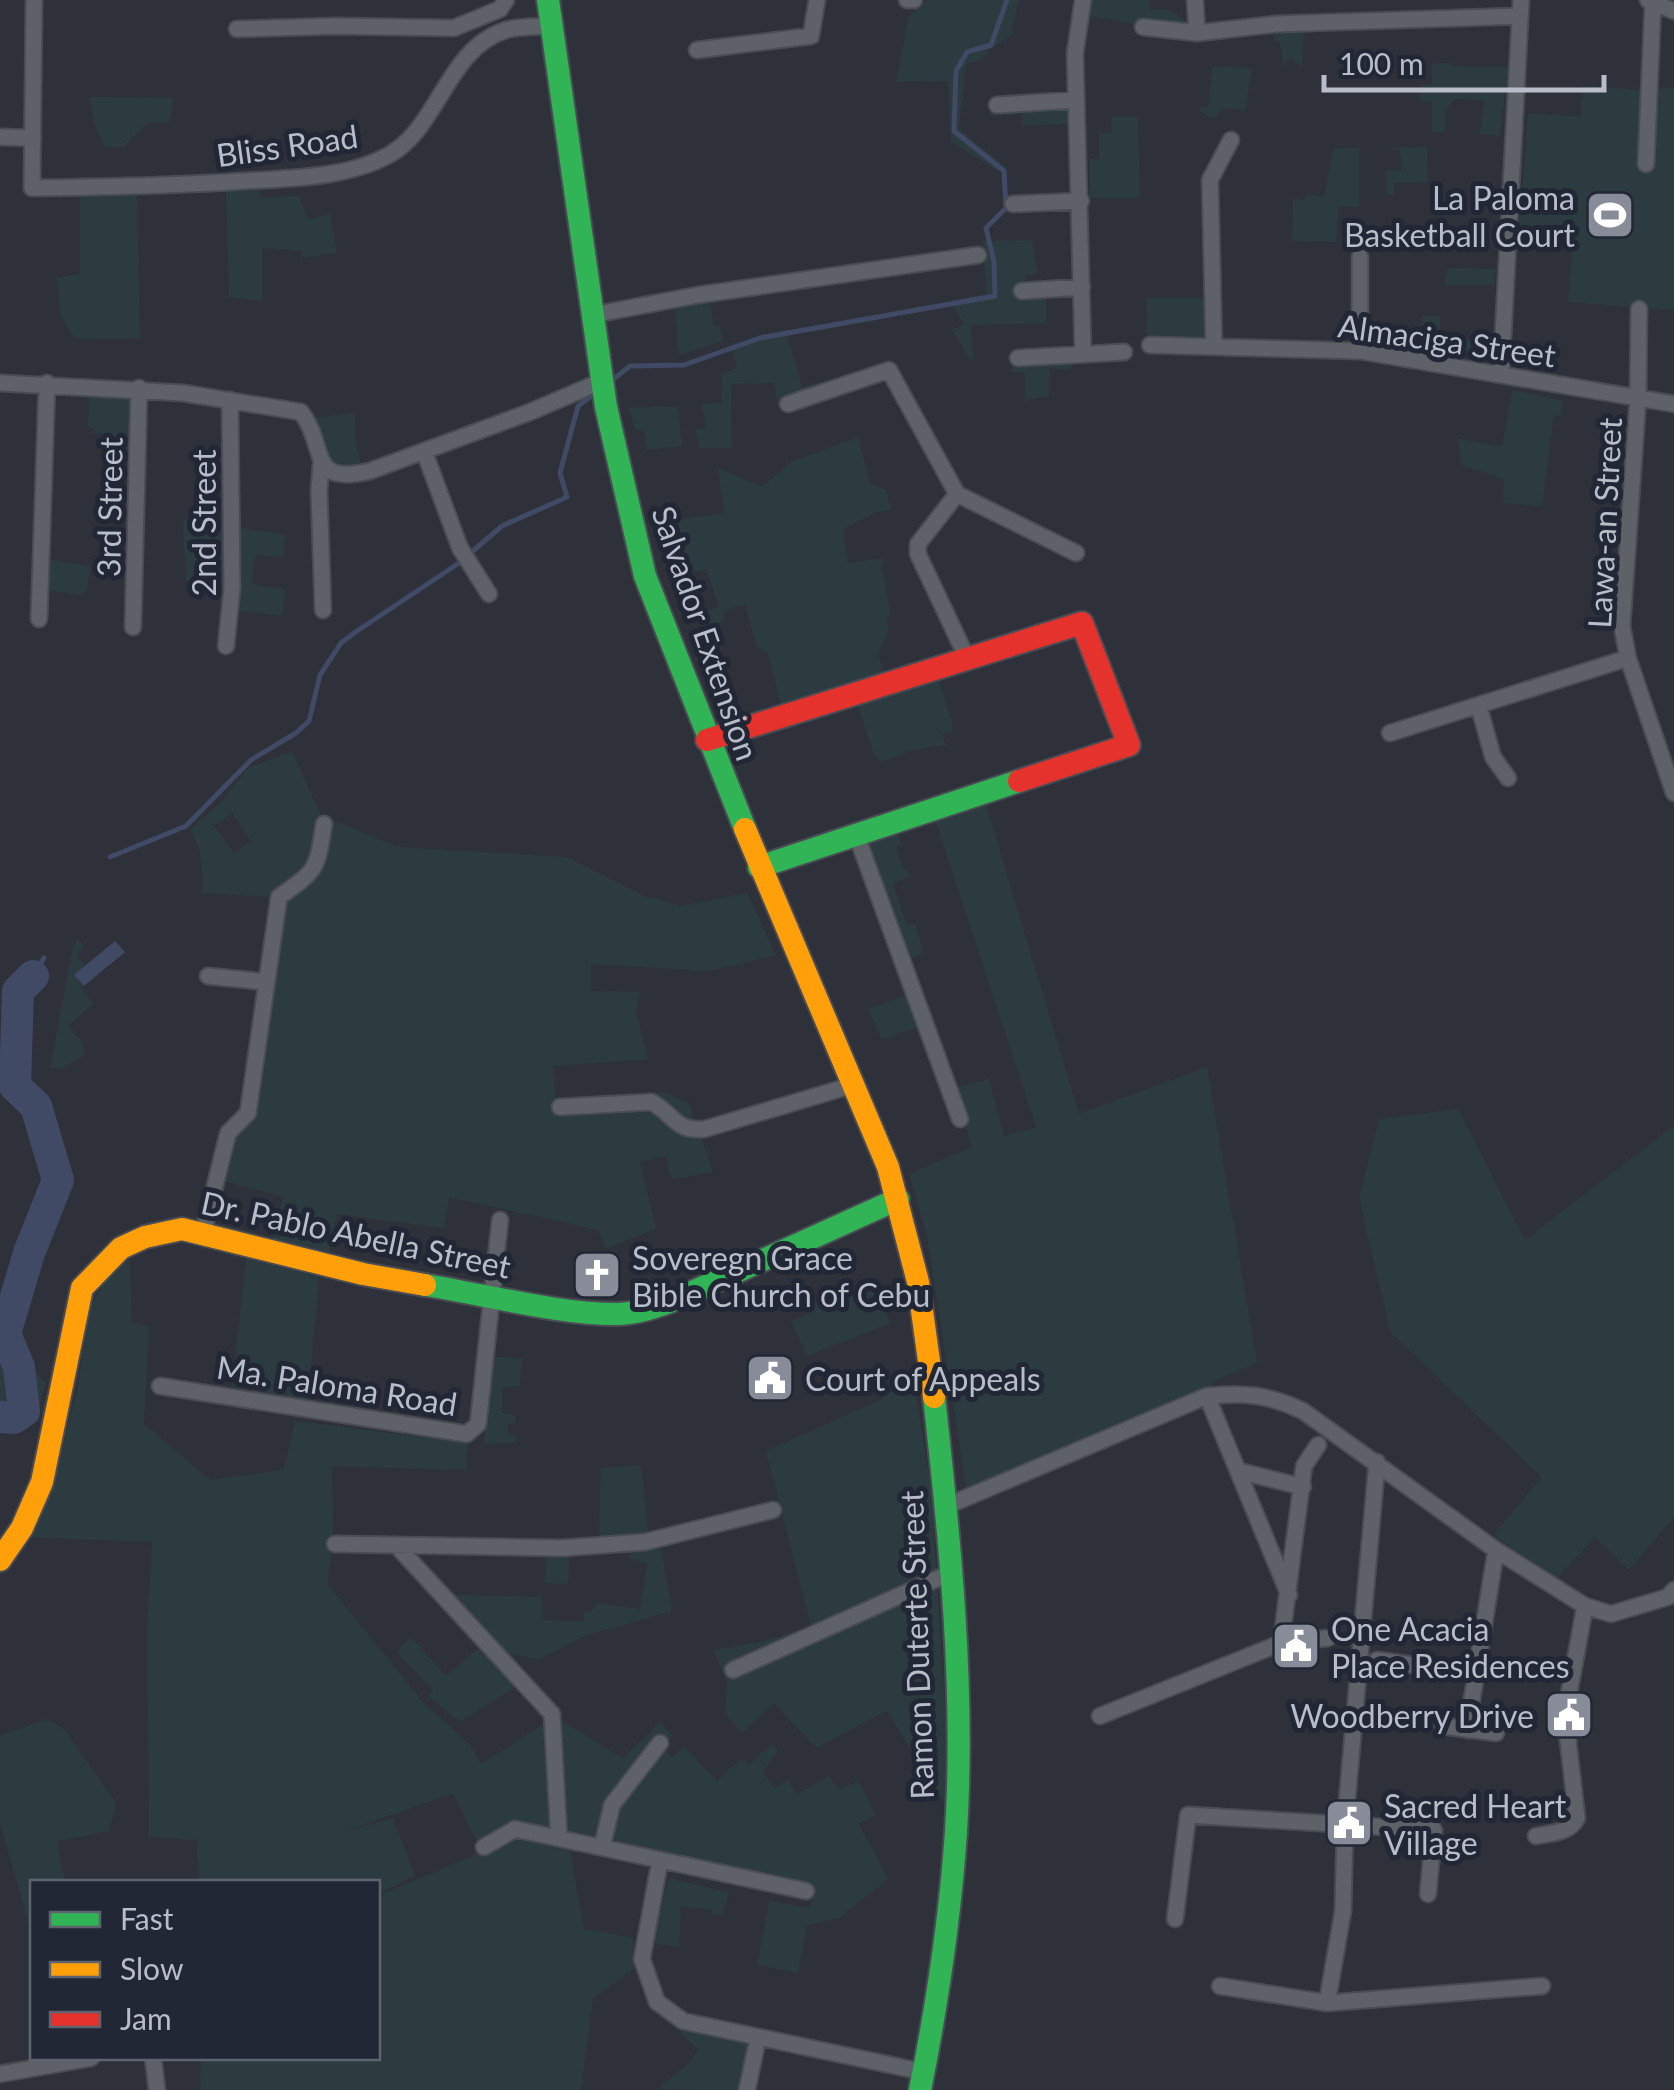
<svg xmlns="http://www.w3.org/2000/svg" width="1674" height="2090" viewBox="0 0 1674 2090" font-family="Lato,sans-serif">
  <rect width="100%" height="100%" fill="#2e313a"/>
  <path fill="#2c3b40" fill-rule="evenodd" d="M927,0H1019L1011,35L989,50L982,60L966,64L959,129L1007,168L997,171L951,142L948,81L896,82L909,16Z
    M1087,0H1149L1151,10L1169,9L1197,30L1140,25L1083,15Z
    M1304,27L1302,68L1291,57L1283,67L1280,42H1274L1273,30Z
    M1452,63V66L1508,67L1500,136L1480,134L1484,100L1455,99L1445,112L1444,132H1432V102L1420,101L1419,85L1432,84L1431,64Z
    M1228,66L1252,69L1245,111L1227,108L1211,119L1197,107H1209L1212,67Z
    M1583,86L1660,91L1661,88H1674V310L1568,302L1573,238L1519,234L1528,113L1580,117Z
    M89,97L173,98L170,122H149L123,147H105L95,127Z
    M1069,104L1070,123L1022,126L1021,114L990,116L991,108Z
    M1112,117H1138L1140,198H1090V159H1099V133H1111Z
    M1427,147L1428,182L1394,183V196L1386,194L1385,171L1402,170L1400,150L1384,148Z
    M1359,148V207L1339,206L1336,242L1292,241L1293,199L1304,200L1307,195L1324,197L1333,149Z
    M137,188L140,339L74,338L60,314L57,278L80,274V191Z
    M260,189L261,198L299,196L308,220L330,213L337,253L301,258V251L262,248V301L229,297L226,190Z
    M1033,240L1037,274L1025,275V287L1046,286V323L971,325L973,359L970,360L952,330L964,324L950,301L986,294L983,241Z
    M1447,268L1495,269L1494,285H1445Z
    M1146,298H1207L1208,337L1147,338Z
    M710,301L714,326H720L723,341L679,355L674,304Z
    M1422,315L1440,316L1441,340H1478L1477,356L1421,345Z
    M786,330L802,387L820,382L823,389L778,406L774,383L731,384L732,448H699L696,429L706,428L702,404L722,403L721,375L737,367L730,344Z
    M1071,361V369H1050L1049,396L1025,401V373L1012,372V364Z
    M1512,390L1563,401L1560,416L1554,415L1542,506L1503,503L1504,479L1461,465L1458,439L1502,447Z
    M89,394H130V453L117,452V442L111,441V435L93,433V428H88Z
    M677,406L683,446L647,450L644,430L636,431L628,408Z
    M354,413L356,445L361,465L334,468L312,418Z
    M858,437L870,484L886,490L891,510L877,512L843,529L848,563L884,558L881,565L891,614L886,618L889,628L878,654L884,675L782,709L768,654L756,645L745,604L722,612L725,621L711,626L705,613L719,606L706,569L671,580L656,523L724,513L718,468L762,487L791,462Z
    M183,520L224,526L225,589L186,582Z
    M235,527L285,535L283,558L256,554L251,584L285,590L282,616L233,610Z
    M54,560L90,567L87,591L82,595L45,590V563Z
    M939,680L954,730L942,734L946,745L916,749L882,762L875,757L858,706Z
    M292,752L321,815L398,847L567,857L645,896L682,906L747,893L776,955L709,971L591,964V991L640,992L636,1010L648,1059L553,1066L556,1100L663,1092L689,1103L713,1172L671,1180L666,1156L640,1162L656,1229L606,1248L598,1230L449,1197L444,1228L337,1214L330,1252L273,1239L283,1197L209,1177L226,1121L241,1114L269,897L202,893C203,869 203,851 190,830L223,800L249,767ZM232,813L251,841L234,853L214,826Z
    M985,801L1079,1114L1207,1067L1257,1363L1216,1380L1204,1393L967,1493L927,1236L909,1174L972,1147L954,1088L989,1079L1004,1136L1036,1127L934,816Z
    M896,829L902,845L896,847L902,866L911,876L893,884L907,925L915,924L924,953L908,959L864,838Z
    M78,939L84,947L76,954L85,966L75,975L93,1004L68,1026L83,1043L84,1056L60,1069L50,1068L73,946Z
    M905,996L919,1027L882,1039L868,1009Z
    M1458,1109L1525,1240L1674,1126V1517L1629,1570L1595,1537L1557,1578L1543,1573L1494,1534L1542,1477L1390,1332L1359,1197L1379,1119Z
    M130,1259L132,1323L149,1326L144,1424L210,1480L284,1470L295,1421L468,1443L466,1470L332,1466L333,1536L328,1585L422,1701L471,1746L481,1764L550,1720L556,1827L516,1824L478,1844L453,1793L341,1833L393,1818L415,1876L378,1894V1882H199L197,1840L149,1837L147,1629L152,1542L25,1537L57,1472L77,1390L91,1307L106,1278Z
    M246,1259L319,1277L308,1400L232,1386Z
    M868,1281L874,1295L863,1302L869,1314L882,1307L891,1323L807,1356L791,1321L811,1313L808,1304L837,1289L839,1294Z
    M14,1348L46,1383L33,1424L0,1423V1368Z
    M489,1356L522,1359L520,1385L502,1388V1413L515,1416V1423L508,1424V1434L515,1435V1442L484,1444Z
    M912,1368L931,1490L948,1755L945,1804L887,1711L816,1748L774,1703L742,1733L725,1714L727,1681L714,1650L761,1642L811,1626L766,1451L880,1400L899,1386L898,1370Z
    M641,1465L648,1534L599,1538L601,1468Z
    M661,1549L672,1611L588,1635L538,1659L507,1653L450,1595L542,1597L543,1620L583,1622L584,1611L591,1612L597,1603L640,1609L647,1563L629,1559L630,1551Z
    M547,1554L570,1555L568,1584L544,1583Z
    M411,1637L446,1676L477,1649L517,1681L514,1688L460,1722L428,1696L433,1691L397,1652Z
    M47,1719L64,1729L116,1803L109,1831L57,1841L65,1882H32V1934L0,1823V1736Z
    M562,1721L624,1759C635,1744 649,1737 659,1721L672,1735L665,1749L672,1758L684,1747L717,1781L741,1759L749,1765L772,1744L778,1750L763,1772L774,1788L788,1780L797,1794L829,1776L839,1790L858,1781L876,1815L859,1824L888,1879L839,1918L807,1925L798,1973L757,1965L769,1901L810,1908L814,1884L562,1829Z
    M514,1838L570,1851L584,1929L633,1938L634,1969L593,1998L581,2090H200L201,2058H378V1896Z
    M669,1878L730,1893L722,1915L712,1914V1910L681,1906L679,1947L652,1943Z
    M680,2028L749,2043L739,2090L661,2089V2085L684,2068L699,2050L682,2035Z"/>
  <path fill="#404a64" d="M115,941L125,952L84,986L74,975Z"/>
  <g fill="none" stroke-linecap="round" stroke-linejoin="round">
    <path stroke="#404a64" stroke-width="5" d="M611,381L630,366L684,365L760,338L995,296L994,262L986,228L1006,208L1004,171L954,131L956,71L967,52L991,45L1007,0
      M110,857L186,826L251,760L296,733L309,721L320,675L341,643L354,633L459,563L502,526L567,497L560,473L578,406L598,391
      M33,976L44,958"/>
    <path stroke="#404a64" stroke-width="32" d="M0,1417L14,1418L24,1411L19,1367L5,1334L29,1253L58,1180L36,1106L15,1086L18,991L33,976"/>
    <g stroke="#4a4c53" stroke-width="19">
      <path id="street" d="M34,0L32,188C103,187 174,186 245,181C291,178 346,178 387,156C439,129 446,49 506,30C519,26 538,27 551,26
        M907,0H914
        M1083,0L1075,53L1083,354
        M1195,0L1197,33
        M1648,0L1674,11
        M1143,27L1197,33L1276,24L1520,16
        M237,29L336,26L454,28L500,9L506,0
        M697,50L811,36L817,0
        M997,105L1076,100
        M0,137L33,138
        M1646,164L1653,2
        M1013,204L1081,201
        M1360,257V351
        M1022,291L1082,287
        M1639,309L1638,398L1622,626L1628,658L1674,793
        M592,315L698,295L978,255
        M1150,345L1360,351L1674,404
        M1214,347L1210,180L1231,140
        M1018,358L1124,352
        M1501,374L1521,0
        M0,383L183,393L301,412C328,447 306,486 370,471L530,412L602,381
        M788,404L889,370L957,494L1076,553
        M424,451L460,548L489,594
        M321,465L319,491L323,610
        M957,494L918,544V554L967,658
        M39,619L47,383
        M133,627L139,388
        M226,646L232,588L230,400
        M1479,707L1493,757L1508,778
        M1390,733L1628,658
        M856,834L960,1119
        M208,976L267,982
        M560,1107L651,1102C675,1114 674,1132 705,1129L853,1085
        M203,1234L228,1133L248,1113L279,897C317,870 317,870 324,824
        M160,1386L467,1434L478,1424L479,1416L500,1220
        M1207,1396L1289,1595
        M1239,1471L1303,1487
        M944,1507L1207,1396C1243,1392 1271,1395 1303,1411L1496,1550L1585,1606L1611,1614L1668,1597L1674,1590
        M335,1544L562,1548L645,1542L773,1510
        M396,1545L552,1714L559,1838
        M1281,1643L1304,1466L1318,1445
        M1377,1660L1477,1674
        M733,1670L950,1573
        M1100,1716L1281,1643L1328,1638
        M1443,1726L1496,1733
        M1467,1730L1496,1550
        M1536,1836C1551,1833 1570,1833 1577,1818L1565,1715L1585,1606
        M484,1847L515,1829L806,1891
        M602,1847L612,1805L660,1743
        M660,1860L642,1959L657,2002L683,2021L924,2072
        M1175,1919L1188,1815L1434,1830L1428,1894
        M1220,1986L1327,2003L1542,1986
        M1327,2003L1343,1911L1345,1824L1377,1462
        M153,2058L157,2090
        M0,2074L91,2058
        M747,2090L758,2038"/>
    </g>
    <g stroke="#4a4c53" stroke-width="26">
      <path id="fast" d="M548,0L606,407L645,576L745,829
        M759,867L1019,781
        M425,1285C483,1294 562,1315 619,1314C640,1313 660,1306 679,1298L898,1199
        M920,2090C937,2005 950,1919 956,1832C965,1688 950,1540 934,1397"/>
    </g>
    <g stroke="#4a4c53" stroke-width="26">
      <path id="slow" d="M745,829L888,1167L918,1282L934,1397
        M0,1560L22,1528L42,1482L82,1288L121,1248L145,1237L182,1229L363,1274L425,1285"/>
    </g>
    <g stroke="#4a4c53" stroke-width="26">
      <path id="jam" d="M707,740L1082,623L1129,745L1019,781"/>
    </g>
    <use href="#street" stroke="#5e6168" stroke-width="15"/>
    <use href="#fast" stroke="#30b455" stroke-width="22"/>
    <use href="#slow" stroke="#ff9f0a" stroke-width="22"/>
    <use href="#jam" stroke="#e5322d" stroke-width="22"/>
  </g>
  <defs>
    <g id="stadium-square" transform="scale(2.5)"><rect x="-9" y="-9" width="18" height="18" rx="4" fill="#888c98" stroke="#212734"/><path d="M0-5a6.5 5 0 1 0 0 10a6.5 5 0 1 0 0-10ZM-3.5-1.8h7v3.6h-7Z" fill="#fff"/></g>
    <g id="church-square" transform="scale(2.5)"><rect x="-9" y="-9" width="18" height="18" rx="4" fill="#888c98" stroke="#212734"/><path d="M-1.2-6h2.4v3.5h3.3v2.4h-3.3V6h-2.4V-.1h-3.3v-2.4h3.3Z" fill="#fff"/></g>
    <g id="civic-square" transform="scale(2.5)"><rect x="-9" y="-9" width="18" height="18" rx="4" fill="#888c98" stroke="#212734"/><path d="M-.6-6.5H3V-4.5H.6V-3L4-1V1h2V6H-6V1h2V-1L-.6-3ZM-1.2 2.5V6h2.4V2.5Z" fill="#fff"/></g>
  </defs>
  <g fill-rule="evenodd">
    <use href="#stadium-square" x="1610" y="215"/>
    <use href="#church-square" x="597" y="1275"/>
    <use href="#civic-square" x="770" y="1378"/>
    <use href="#civic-square" x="1296" y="1646"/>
    <use href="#civic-square" x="1569" y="1715"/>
    <use href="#civic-square" x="1349" y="1823"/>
  </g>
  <g text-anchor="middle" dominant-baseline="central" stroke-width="10" stroke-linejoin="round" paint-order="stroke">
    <g font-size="32" fill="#b9bdca" stroke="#212734">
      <text transform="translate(287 145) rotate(-8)">Bliss Road</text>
      <text transform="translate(1447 340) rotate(8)">Almaciga Street</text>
      <text transform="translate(109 507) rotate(-89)">3rd Street</text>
      <text transform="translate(203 523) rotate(-90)">2nd Street</text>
      <text transform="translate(1604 523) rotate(-87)">Lawa-an Street</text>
      <text transform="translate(706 633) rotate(71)">Salvador Extension</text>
      <text transform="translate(356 1234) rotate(12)">Dr. Pablo Abella Street</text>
      <text transform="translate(337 1385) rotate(9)">Ma. Paloma Road</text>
      <text transform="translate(916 1645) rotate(-92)">Ramon Duterte Street</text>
    </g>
    <g font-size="32" fill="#b9bdca" stroke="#212734" text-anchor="start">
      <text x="1575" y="197" text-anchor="end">La Paloma<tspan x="1575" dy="37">Basketball Court</tspan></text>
      <text x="632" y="1257">Soveregn Grace<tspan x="632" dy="37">Bible Church of Cebu</tspan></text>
      <text x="805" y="1378">Court of Appeals</text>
      <text x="1331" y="1628">One Acacia<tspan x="1331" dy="37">Place Residences</tspan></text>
      <text x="1534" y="1715" text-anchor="end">Woodberry Drive</text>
      <text x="1384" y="1805">Sacred Heart<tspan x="1384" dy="37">Village</tspan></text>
    </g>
  </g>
  <rect x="30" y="1880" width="350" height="180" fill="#212734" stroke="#5e6370" stroke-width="2.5"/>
  <rect x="50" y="1912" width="50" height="15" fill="#30b455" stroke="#5e6370" stroke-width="2.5"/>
  <text x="120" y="1930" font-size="30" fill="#b9bdca">Fast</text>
  <rect x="50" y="1962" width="50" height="15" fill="#ff9f0a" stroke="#5e6370" stroke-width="2.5"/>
  <text x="120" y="1980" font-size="30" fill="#b9bdca">Slow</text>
  <rect x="50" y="2012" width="50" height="15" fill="#e5322d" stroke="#5e6370" stroke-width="2.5"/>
  <text x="120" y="2030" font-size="30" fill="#b9bdca">Jam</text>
  <path d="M1324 75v15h280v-15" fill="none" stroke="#b9bdca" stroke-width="5"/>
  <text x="1339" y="75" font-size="30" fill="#b9bdca" stroke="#212734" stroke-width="8" paint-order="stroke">100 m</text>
</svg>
